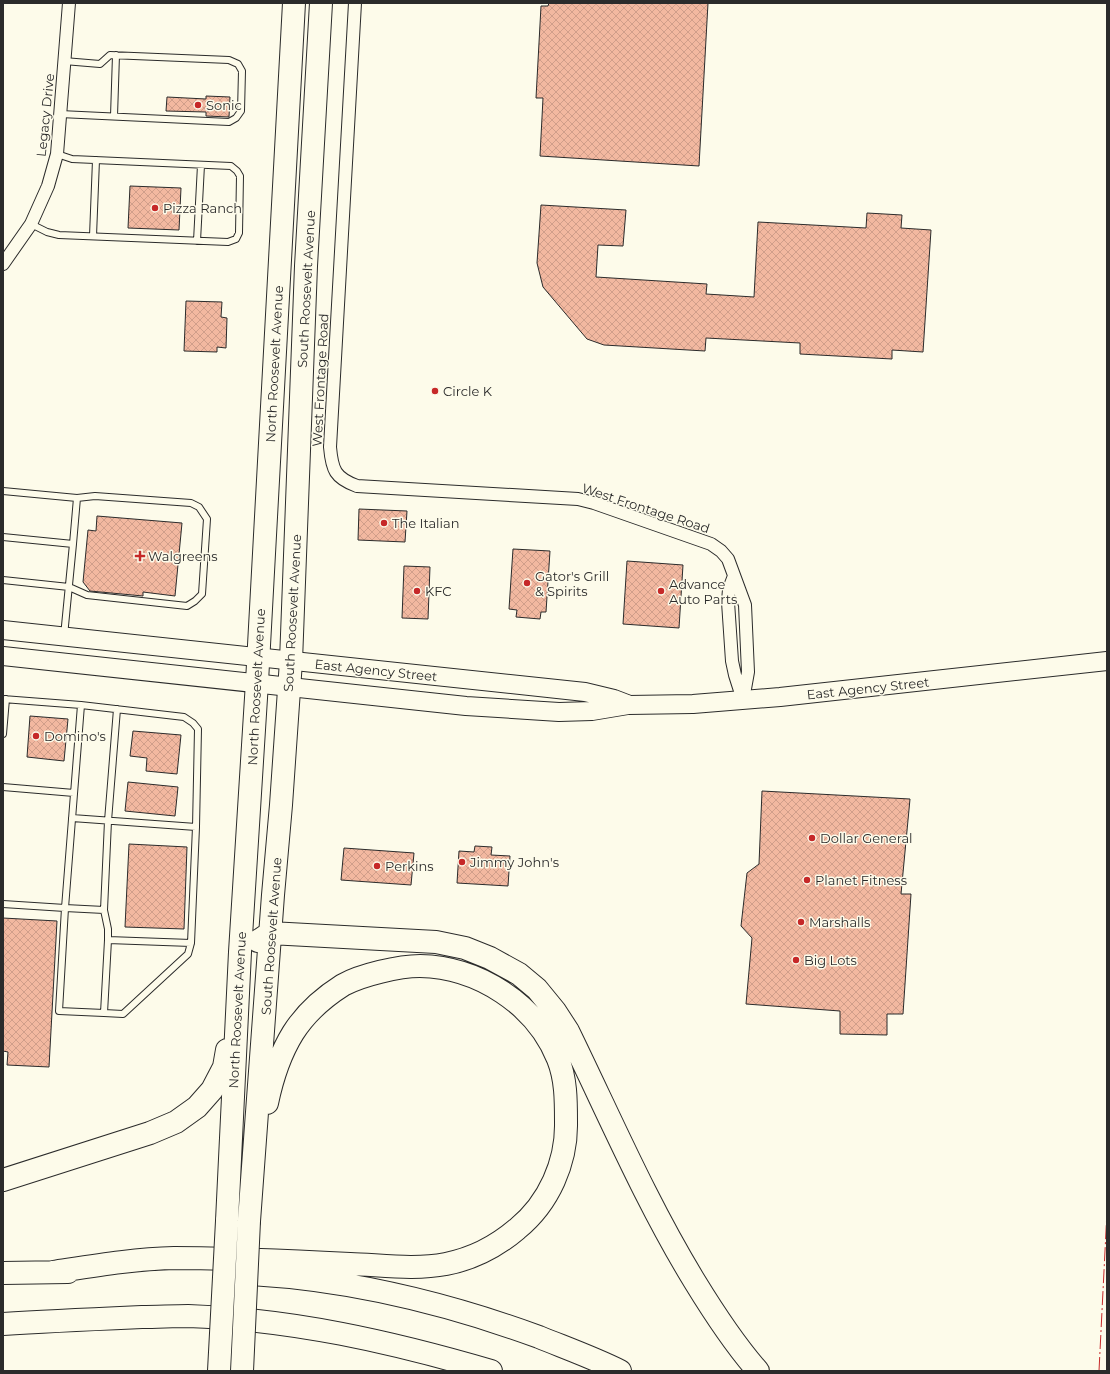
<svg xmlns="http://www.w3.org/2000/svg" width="1110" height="1374" viewBox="0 0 1110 1374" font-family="Montserrat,sans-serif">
  <defs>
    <pattern id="building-cross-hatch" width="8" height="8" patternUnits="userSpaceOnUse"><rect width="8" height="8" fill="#f2b8a0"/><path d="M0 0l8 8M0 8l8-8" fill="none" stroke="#d09e8a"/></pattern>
  </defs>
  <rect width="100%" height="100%" fill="#fdfbea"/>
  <path fill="url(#building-cross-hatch)" stroke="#2b2b2b" d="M549,3H708L699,166L540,156L543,98H536L541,6H548Z
    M206,96L230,97L229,117L206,116V112L166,111L167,97L206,99Z
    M130,186L181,188L179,230L128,228Z
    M541,205L626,210L623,246L598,245L596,277L707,284L706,294L754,297L758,222L866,228L867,213L902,215L901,228L931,230L923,352L892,350V359L800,354V343L706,338L705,351L604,345L587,339L543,287L537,263Z
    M186,301L222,302L221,317L227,318L226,348L217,347V352L184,351Z
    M359,509L407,511L405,542L358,540Z
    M97,516L182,523L175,596L143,592V596L90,591L83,582L88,530L96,531Z
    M513,549L550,551L546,612H541L540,619L516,617L517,610L509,609Z
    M627,561L683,565L679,628L623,624Z
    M404,566L430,567L428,619L402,618Z
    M30,716L68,719L64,761L27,757Z
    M133,731L181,735L177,774L146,771L147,758L130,756Z
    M128,782L178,787L175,816L125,811Z
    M762,791L910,799L901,894H911L903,1014H887V1035L840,1034V1011L746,1004L752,938L741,926L747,873L759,864Z
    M129,844L187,847L184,929L125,927Z
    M475,846L492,847L491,855L510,856L508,886L457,883L459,851L474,852Z
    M344,848L414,853L411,885L341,880Z
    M3,918L57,921L49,1067L7,1065L8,1052L3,1051Z"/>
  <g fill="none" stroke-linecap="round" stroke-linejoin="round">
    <g stroke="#2b2b2b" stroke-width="8">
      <path id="lane" d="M60,114L229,122L236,118L241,111L242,71L238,64L229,60L110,55L100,64L64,61
        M114,116L116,55
        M31,224L47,232L59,235L228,242L236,239L239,233L240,176L237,171L231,166L72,159L57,154
        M93,236L96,160
        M197,241L201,165
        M3,491L77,498L95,496L191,503L199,507L207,519L202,594L195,601L187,606L87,595L69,587L3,580
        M3,537L73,544L64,636
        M73,544L77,498
        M3,699L81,705L65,908L3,904
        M3,734L6,699
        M3,787L74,793
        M72,818L196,827L198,729L193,723L184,717L81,705
        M104,910L108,929V940L104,1013L59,1011L65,908L104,910L108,821L117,709
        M108,940L191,943
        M104,1013L123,1014L188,954L191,943L196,827"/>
    </g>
    <g stroke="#2b2b2b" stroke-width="14">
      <path id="street" d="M355,3L330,447C332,470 335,478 357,486L578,499L594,503L711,544L721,551L728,559L745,605L748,672L743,700
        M3,264L31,224L48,186L57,154L69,3
        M734,576L729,589L728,602L732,661L735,675L743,700"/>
    </g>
    <g stroke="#2b2b2b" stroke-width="20">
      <path id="secondary" d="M3,630L585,692L614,699L627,704
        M3,656L466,706L559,712L592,711L628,705L693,704L780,697L1107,661"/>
    </g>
    <g stroke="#2b2b2b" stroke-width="24">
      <path id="highway" d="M258,941L270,933L436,942L465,948L490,958L519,974L537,989L555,1011L568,1031C609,1115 646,1202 695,1282C714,1313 734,1344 758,1371
        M3,1180L150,1133L176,1122L197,1107L212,1090L224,1067L227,1050
        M227,1221L240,952L257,682L294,3
        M249,1221L273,895L281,805L291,661L306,266L321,3
        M53,1272C93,1266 134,1259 174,1258C233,1258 292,1261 350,1264C381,1265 415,1270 446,1264C472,1259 497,1246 517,1229C549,1203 567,1162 566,1122C566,1100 566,1079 558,1059C536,1004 478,967 420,966C399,966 361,975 343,985C324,997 305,1014 293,1033C280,1054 272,1079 267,1103
        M3,1273L68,1272
        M248,1274C347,1279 446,1303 539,1337C566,1348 594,1358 620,1371
        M3,1324C49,1321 96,1319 142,1317C157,1317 173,1316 188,1316C291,1319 392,1342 491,1371"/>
    </g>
    <use href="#lane" stroke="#fdfbea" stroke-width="6"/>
    <use href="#street" stroke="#fdfbea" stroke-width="12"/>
    <use href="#secondary" stroke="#fdfbea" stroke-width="18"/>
    <use href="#highway" stroke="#fdfbea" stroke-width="22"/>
    <g stroke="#2b2b2b" stroke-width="24" stroke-linecap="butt">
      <path id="highway-bridge" d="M219,1371L227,1221
        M242,1371L249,1221"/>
    </g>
    <use href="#highway-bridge" stroke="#fdfbea" stroke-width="22"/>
    <path stroke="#c62828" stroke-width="1" stroke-dasharray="14 3 2 3" stroke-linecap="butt" d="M1099,1371L1107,1211"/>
  </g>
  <g fill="#c62828" stroke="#fdfbea" stroke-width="1.5">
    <circle cx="198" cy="105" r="4"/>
    <circle cx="155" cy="208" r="4"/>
    <circle cx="435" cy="391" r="4"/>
    <circle cx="384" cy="523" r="4"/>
    <path d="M138 550h4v4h4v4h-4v4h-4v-4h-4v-4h4z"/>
    <circle cx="527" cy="583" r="4"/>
    <circle cx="417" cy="591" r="4"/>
    <circle cx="661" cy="591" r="4"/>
    <circle cx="36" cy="736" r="4"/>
    <circle cx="812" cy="838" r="4"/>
    <circle cx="462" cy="862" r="4"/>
    <circle cx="377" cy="866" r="4"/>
    <circle cx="807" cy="880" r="4"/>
    <circle cx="801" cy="922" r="4"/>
    <circle cx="796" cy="960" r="4"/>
  </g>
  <g text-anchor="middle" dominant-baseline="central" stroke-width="3" stroke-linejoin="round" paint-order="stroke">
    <g font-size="13" fill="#2b2b2b" stroke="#fdfbea" text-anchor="start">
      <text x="206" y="105">Sonic</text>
      <text x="163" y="208">Pizza Ranch</text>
      <text x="443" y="391">Circle K</text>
      <text x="392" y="523">The Italian</text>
      <text x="148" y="556">Walgreens</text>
      <text x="535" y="576">Gator's Grill<tspan x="535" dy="15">&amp; Spirits</tspan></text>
      <text x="669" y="584">Advance<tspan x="669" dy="15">Auto Parts</tspan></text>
      <text x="425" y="591">KFC</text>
      <text x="44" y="736">Domino's</text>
      <text x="820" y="838">Dollar General</text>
      <text x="470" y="862">Jimmy John's</text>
      <text x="385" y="866">Perkins</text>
      <text x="815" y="880">Planet Fitness</text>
      <text x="809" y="922">Marshalls</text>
      <text x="804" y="960">Big Lots</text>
    </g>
    <g font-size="13" fill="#2b2b2b" stroke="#fdfbea">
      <text transform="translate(45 115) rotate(-84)">Legacy Drive</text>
      <text transform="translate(306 289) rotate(-87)">South Roosevelt Avenue</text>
      <text transform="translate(274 364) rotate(-87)">North Roosevelt Avenue</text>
      <text transform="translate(320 380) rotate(-87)">West Frontage Road</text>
      <text transform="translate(646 508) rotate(18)">West Frontage Road</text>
      <text transform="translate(292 613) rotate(-87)">South Roosevelt Avenue</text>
      <text transform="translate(376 670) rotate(6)">East Agency Street</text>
      <text transform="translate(256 687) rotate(-87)">North Roosevelt Avenue</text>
      <text transform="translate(868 688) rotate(-6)">East Agency Street</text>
      <text transform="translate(271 936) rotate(-86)">South Roosevelt Avenue</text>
      <text transform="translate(237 1010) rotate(-87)">North Roosevelt Avenue</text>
    </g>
  </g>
  <rect width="1110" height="1374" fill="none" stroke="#2b2b2b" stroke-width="8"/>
</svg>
